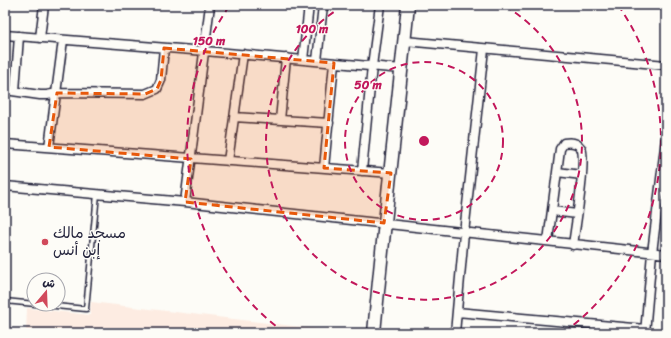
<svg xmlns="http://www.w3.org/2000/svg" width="671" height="338" viewBox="0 0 671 338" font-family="Sriracha,'Playpen Sans Arabic',sans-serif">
  <rect width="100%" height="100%" fill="#fdfcf7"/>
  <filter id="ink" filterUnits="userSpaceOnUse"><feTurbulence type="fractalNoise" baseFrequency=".025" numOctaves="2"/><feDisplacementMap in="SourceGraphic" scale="8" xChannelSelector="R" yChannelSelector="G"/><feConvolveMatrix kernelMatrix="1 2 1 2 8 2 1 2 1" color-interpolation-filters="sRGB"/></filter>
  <g filter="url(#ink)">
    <path fill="#fdece2" d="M91,302L335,331L334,333H26L27,308L90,315Z"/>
    <path fill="#fdc6b1" stroke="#22223b" d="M666,197V231H662Z"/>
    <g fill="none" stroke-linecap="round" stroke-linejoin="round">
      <g stroke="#22223b" stroke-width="7">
        <path id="lane" d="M5,301L86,309L97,194"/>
      </g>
      <g stroke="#22223b" stroke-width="11">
        <path id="street" d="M5,35L205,51L402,69
          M40,38L44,5
          M405,41L666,65
          M303,60L309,5
          M317,61L323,5
          M5,90L40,95H47L57,93L145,94L157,89L161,80L164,48
          M15,91L19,36
          M234,117L329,123
          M280,120L286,58
          M5,144L391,173
          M49,147L63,40
          M228,161L243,54
          M324,168L334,63
          M362,171L372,66L380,5
          M557,172L582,175
          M5,186L185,202L666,254
          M185,202L210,5
          M552,211L577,214
          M548,241L560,149L564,143C570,142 577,142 581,148C587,158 575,230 573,245
          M457,312L645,329
          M455,333L464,233L484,49
          M645,333L652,253L666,138"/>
      </g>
      <g stroke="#22223b" stroke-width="15">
        <path id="secondary" d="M374,333C384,224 397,114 408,5"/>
      </g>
      <use href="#lane" stroke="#fdfcf7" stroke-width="4"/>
      <use href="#street" stroke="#fdfcf7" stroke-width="8"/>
      <use href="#secondary" stroke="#fdfcf7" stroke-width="12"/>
    </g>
  </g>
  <path fill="#e8590c" fill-opacity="0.2" stroke="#e8590c" stroke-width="3" stroke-dasharray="8 5" stroke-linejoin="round" d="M164,48L334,63L324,168L391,173L384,223L185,202L191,159L49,147L57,93L145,94L157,89L161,80Z"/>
  <g fill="none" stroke="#c2185b" stroke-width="2" stroke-dasharray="7 5">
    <circle cx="424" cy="141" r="79"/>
    <path d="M505 6A158 158 0 1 1 343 6"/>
    <path d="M285 333A237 237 0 0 1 230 5M618 5A237 237 0 0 1 563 333"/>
  </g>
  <circle fill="#d1495b" stroke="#fdfcf7" stroke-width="1.5" cx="45" cy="242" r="4"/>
  <g text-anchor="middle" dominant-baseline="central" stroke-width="3" stroke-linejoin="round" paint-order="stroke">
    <g font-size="15" fill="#22223b" stroke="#fdfcf7" text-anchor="start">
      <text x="53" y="233">مسجد مالك<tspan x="53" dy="17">إبن أنس</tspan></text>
    </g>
  </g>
  <circle cx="424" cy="141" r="6" fill="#c2185b" stroke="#fdfcf7" stroke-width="2"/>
  <g font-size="12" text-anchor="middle" font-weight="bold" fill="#c2185b" stroke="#fdfcf7" stroke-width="3" stroke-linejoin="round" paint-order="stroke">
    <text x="312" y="33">100 m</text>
    <text x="209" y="45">150 m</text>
    <text x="368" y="89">50 m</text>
  </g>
  <rect width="671" height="338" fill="none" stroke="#fdfcf7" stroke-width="20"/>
  <rect x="10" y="10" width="651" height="318" fill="none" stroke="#22223b" stroke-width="1.5" filter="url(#ink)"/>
  <g transform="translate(46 292) rotate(19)"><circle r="19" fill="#fdfcf7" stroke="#a5a5ac"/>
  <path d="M0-3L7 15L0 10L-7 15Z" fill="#d1495b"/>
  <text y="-6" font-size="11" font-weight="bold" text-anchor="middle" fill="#22223b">ش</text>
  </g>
</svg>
